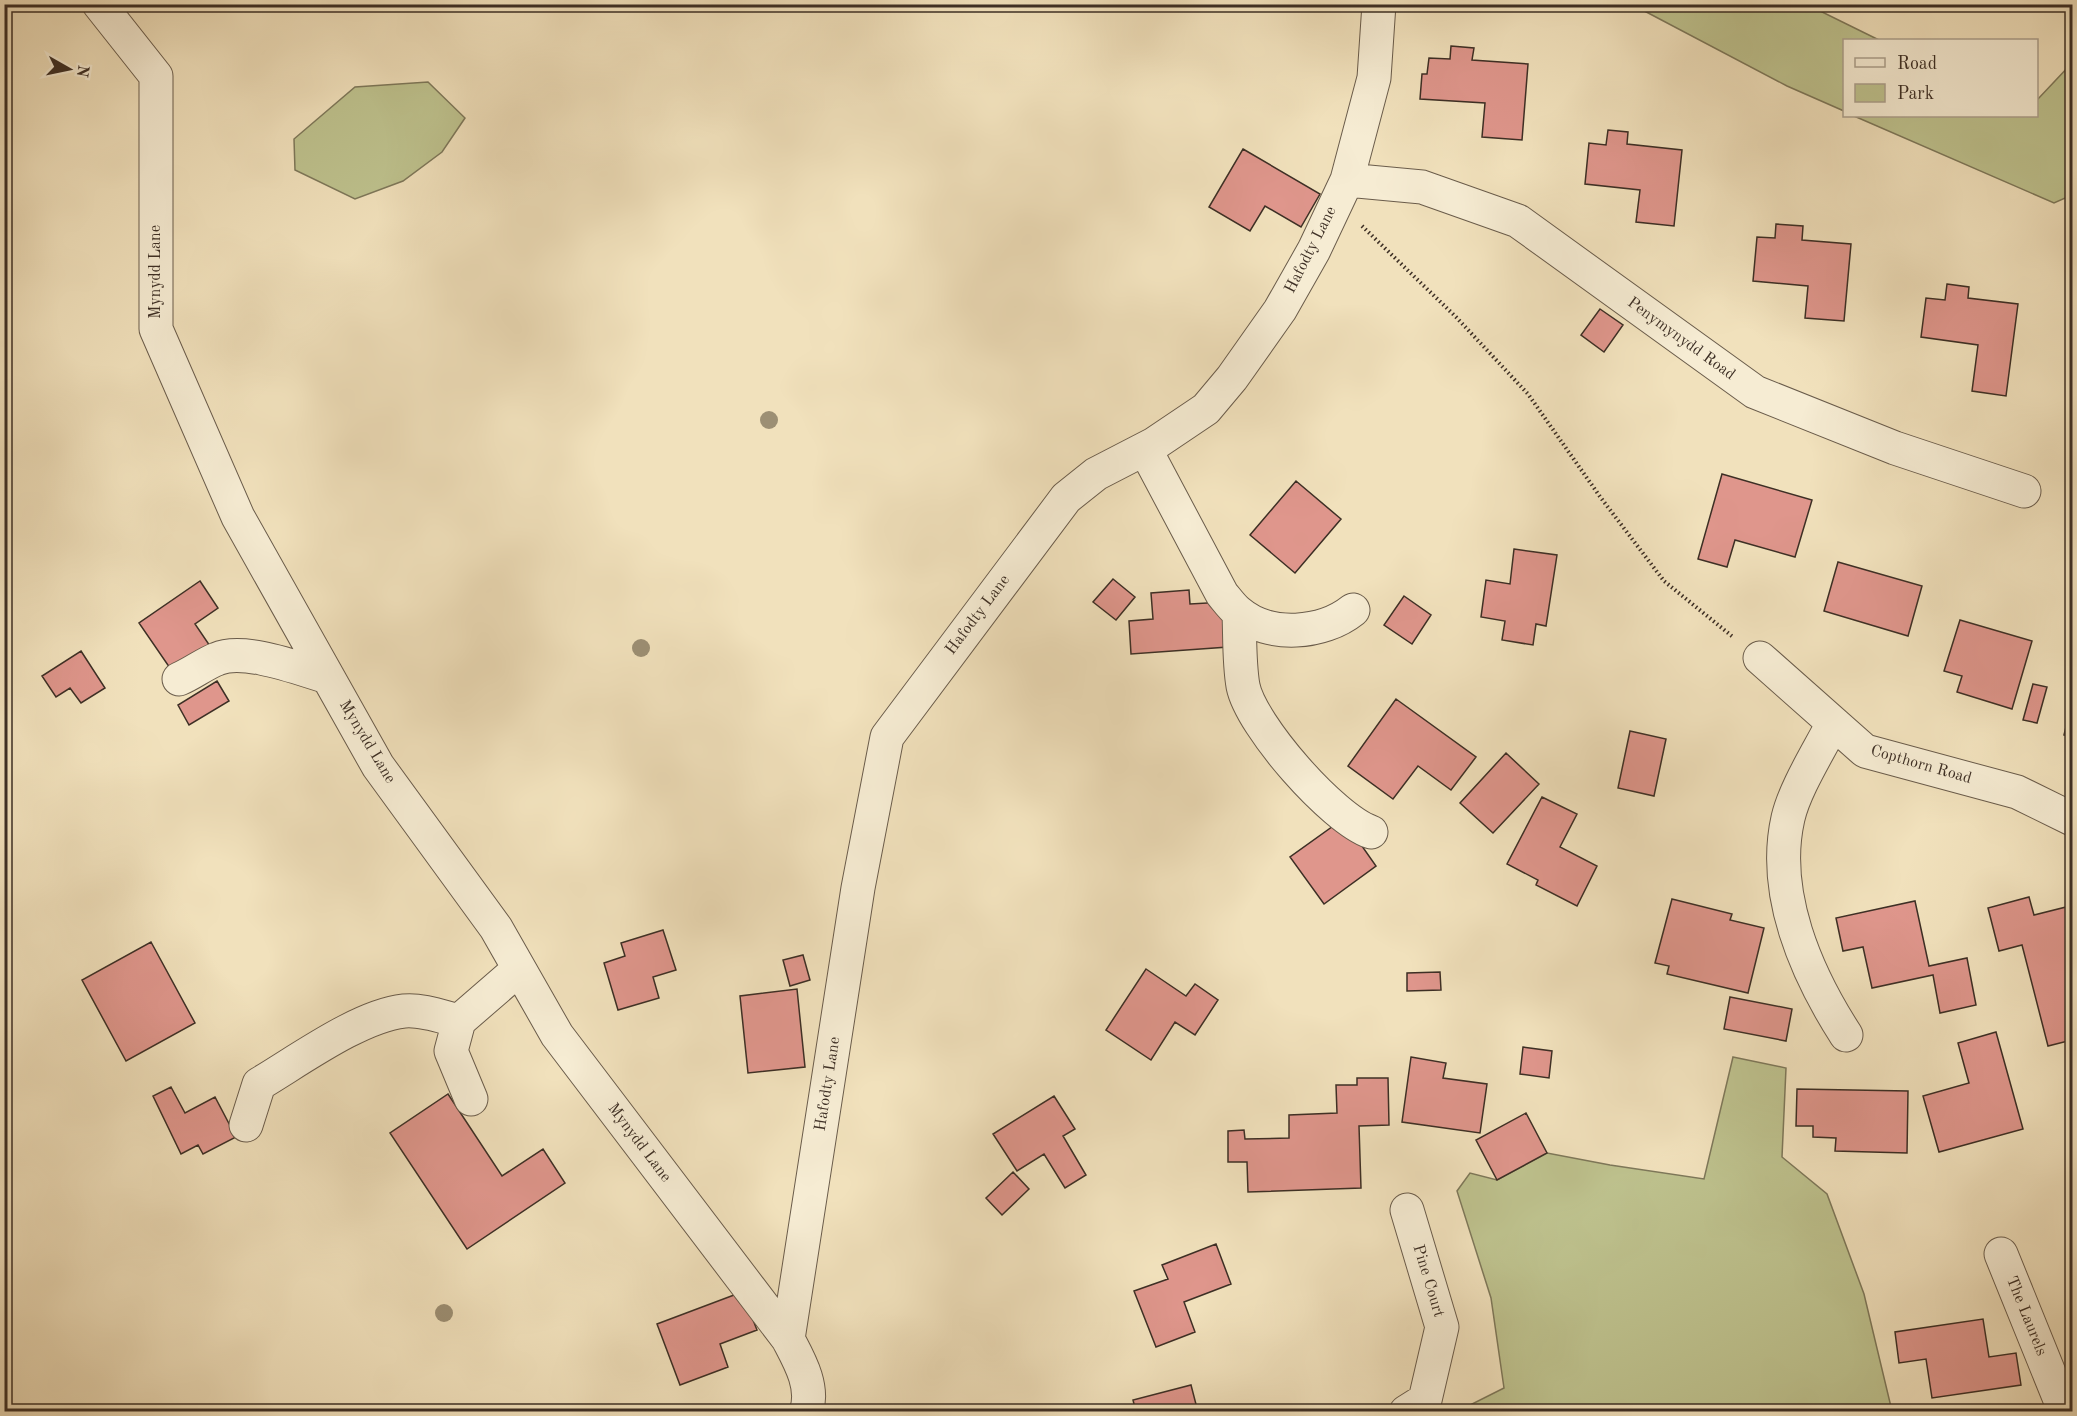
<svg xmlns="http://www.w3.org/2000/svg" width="2077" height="1416" viewBox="0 0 2077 1416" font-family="'Old Standard TT',serif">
  <rect width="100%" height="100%" fill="#f1e1bc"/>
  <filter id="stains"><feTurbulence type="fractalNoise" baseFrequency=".00333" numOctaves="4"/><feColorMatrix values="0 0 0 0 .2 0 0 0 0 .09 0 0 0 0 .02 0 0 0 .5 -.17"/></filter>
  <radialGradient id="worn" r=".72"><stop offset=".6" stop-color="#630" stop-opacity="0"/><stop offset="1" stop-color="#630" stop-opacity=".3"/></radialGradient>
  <path fill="#bec28e" stroke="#7e785a" stroke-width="1.5" d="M1633,5H1808L1879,40H1844V111L1787,86Z
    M2072,63V195L2054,203L1854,116H2036L2037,100Z
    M428,82L465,118L442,152L403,181L355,199L295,170L294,139L355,87Z
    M1733,1057L1786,1068L1782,1157L1827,1194L1864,1294L1892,1411H1477L1468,1406L1504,1388L1491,1298L1457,1191L1470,1173L1497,1180L1547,1153L1610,1165L1704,1179Z"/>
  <path fill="#df968c" stroke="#3d2f25" stroke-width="1.5" d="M1451,46L1474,48L1472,60L1528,64L1522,140L1482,137L1485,103L1420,99L1422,74H1427L1429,58L1450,59Z
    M1608,130L1628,132L1627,144L1682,150L1674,226L1636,222L1640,190L1585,184L1589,143L1606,145Z
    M1243,149L1320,194L1301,227L1265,206L1250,231L1209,207Z
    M1776,224L1803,226L1802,240L1851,244L1844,321L1805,318L1808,286L1753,281L1757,237L1775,238Z
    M1947,284L1969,287L1968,298L2018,304L2006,396L1972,391L1978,345L1921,337L1926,298L1945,300Z
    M1600,309L1623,325L1604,352L1581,335Z
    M1722,474L1812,500L1795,557L1735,540L1727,567L1698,559Z
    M1296,481L1341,519L1295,573L1250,535Z
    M1514,549L1557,555L1546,626L1536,624L1533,645L1502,640L1505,621L1481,617L1486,580L1510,584Z
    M1838,562L1922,586L1908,636L1824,611Z
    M1113,579L1135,597L1116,620L1093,602Z
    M200,581L218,608L195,624L210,646L172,671L139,623Z
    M1189,590L1190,604L1225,602L1228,647L1131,654L1129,621L1153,619L1151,593Z
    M1404,596L1431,615L1412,644L1384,625Z
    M1960,620L2032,641L2012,709L1957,692L1962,676L1944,671Z
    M81,651L105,688L81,703L70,688L56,697L42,676Z
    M217,681L229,701L189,725L178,705Z
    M2033,684L2047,687L2037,723L2023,720Z
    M1396,699L1476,757L1451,790L1418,766L1393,799L1348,766Z
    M2072,703V737L2064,735Z
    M1630,731L1666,739L1654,796L1618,788Z
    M1506,753L1539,784L1493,833L1460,803Z
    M1542,797L1577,814L1560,847L1597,866L1577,906L1536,885L1538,880L1507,864Z
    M1343,819L1376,866L1324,904L1290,857Z
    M2029,897L2034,915L2070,906L2072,918V1040L2048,1046L2022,945L1999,951L1988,908Z
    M1672,899L1732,914L1730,920L1764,928L1748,993L1667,974L1669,966L1655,963Z
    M1915,901L1929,966L1967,958L1976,1005L1940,1013L1933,975L1872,988L1863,947L1843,951L1836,918Z
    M663,930L676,970L653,977L659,998L618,1010L604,963L625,956L621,943Z
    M151,942L195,1023L126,1061L82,980Z
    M803,955L810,980L790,986L783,960Z
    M1146,969L1186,996L1195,984L1218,1000L1195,1035L1175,1022L1151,1060L1106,1030Z
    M1440,972L1441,990L1407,991V973Z
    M797,989L805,1067L748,1073L740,996Z
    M1730,997L1792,1009L1786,1041L1724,1029Z
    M1996,1032L2023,1129L1939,1152L1923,1096L1969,1083L1958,1043Z
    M1523,1047L1552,1051L1549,1078L1520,1074Z
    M1411,1057L1446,1063L1443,1078L1487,1084L1480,1133L1402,1122Z
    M1357,1078H1388L1389,1125L1359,1126L1361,1188L1248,1192L1247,1162H1228V1131L1244,1130L1245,1139L1289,1138V1115L1337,1113L1336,1085H1357Z
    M171,1087L185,1113L215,1097L236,1137L203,1154L198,1145L181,1154L153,1096Z
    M1797,1089L1908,1091L1907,1153L1835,1151L1836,1138L1813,1137V1126H1796Z
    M448,1094L502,1176L543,1149L565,1183L467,1249L390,1133Z
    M1054,1096L1075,1129L1063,1136L1086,1175L1065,1188L1044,1154L1017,1171L993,1134Z
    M1526,1113L1547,1153L1497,1180L1476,1140Z
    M1013,1172L1029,1189L1002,1215L986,1198Z
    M1216,1244L1231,1284L1184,1302L1195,1332L1156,1347L1134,1291L1168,1279L1162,1265Z
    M742,1292L757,1330L720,1344L728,1367L680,1385L657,1324Z
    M1983,1319L1989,1357L2016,1353L2021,1385L1932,1398L1926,1359L1899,1363L1895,1332Z
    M1191,1385L1198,1412H1136L1133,1400Z
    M994,1405L1060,1407V1412H994Z"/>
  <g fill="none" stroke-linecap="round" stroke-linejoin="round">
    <g stroke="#6a5c4b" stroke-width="35">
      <path id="minor" d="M99,4L156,76V329L238,517L378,766L496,928L557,1035L788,1339C799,1360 815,1387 806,1412
        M1347,180L1422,187L1518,221L1755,392L1895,448L2024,491
        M1145,449L1222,594C1227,600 1232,607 1238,612C1269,639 1323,634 1353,610
        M1239,613C1240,637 1239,663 1243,686C1251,726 1333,819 1371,832
        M1760,658L1865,751L2017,792L2072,819
        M179,679C193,673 204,664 217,659C244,647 300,669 328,677
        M1833,723C1819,751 1795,788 1788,818C1771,893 1806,973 1846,1035
        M471,1099L451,1051L459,1021L519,969
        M246,1125L259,1084C298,1061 359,1016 404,1011C421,1009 443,1017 459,1021
        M2001,1254L2065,1412
        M788,1339L858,888L887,737L1066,498L1096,474L1154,444L1206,409L1232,378L1280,310L1314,250L1347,180L1374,78L1379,4
        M1406,1412L1425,1400L1442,1327L1407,1210"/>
    </g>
    <path stroke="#3d2f25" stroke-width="4" stroke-dasharray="1.5 3" stroke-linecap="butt" d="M1362,226L1456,317L1528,394L1601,498L1664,581L1733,637"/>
    <use href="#minor" stroke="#f6ecd3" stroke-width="33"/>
  </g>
  <g fill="#9c8f74">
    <circle cx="769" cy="420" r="9"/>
    <circle cx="641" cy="648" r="9"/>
    <circle cx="444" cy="1313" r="9"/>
  </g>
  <g text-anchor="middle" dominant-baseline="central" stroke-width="4.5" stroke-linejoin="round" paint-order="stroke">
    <g font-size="16" fill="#3d2f25" stroke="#f6ecd3">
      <text transform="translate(1311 250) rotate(-63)">Hafodty Lane</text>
      <text transform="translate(156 272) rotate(-90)">Mynydd Lane</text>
      <text transform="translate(1681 339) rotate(36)">Penymynydd Road</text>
      <text transform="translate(978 615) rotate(-53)">Hafodty Lane</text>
      <text transform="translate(367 742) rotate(59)">Mynydd Lane</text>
      <text transform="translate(1921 765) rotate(16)">Copthorn Road</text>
      <text transform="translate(828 1084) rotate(-81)">Hafodty Lane</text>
      <text transform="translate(639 1143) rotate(53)">Mynydd Lane</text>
      <text transform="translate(1428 1281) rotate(73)">Pine Court</text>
      <text transform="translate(2026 1316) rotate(68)">The Laurels</text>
    </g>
  </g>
  <rect width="2077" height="1416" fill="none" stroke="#f1e1bc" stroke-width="24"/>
  <rect x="6" y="6" width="2065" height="1404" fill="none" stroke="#3d2f25" stroke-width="3"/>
  <rect x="12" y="12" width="2053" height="1392" fill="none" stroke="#3d2f25" stroke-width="1.5"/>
  <rect x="1843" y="39" width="195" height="78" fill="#f6ecd3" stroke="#aca08d" stroke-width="1.5"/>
  <rect x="1855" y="58" width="30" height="9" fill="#f6ecd3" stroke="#aca08d" stroke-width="1.5"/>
  <text x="1897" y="69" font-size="18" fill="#3d2f25">Road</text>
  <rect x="1855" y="84" width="30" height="18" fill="#bec28e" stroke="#aca08d" stroke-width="1.5"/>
  <text x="1897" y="99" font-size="18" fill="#3d2f25">Park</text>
  <g transform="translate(69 69) rotate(99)" stroke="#f6ecd3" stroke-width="4.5" paint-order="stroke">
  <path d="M0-4.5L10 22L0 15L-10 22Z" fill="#3d2f25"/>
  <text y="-9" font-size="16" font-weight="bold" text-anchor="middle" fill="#3d2f25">N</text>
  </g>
  <rect width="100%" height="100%" filter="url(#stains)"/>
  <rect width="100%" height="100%" fill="url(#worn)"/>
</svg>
